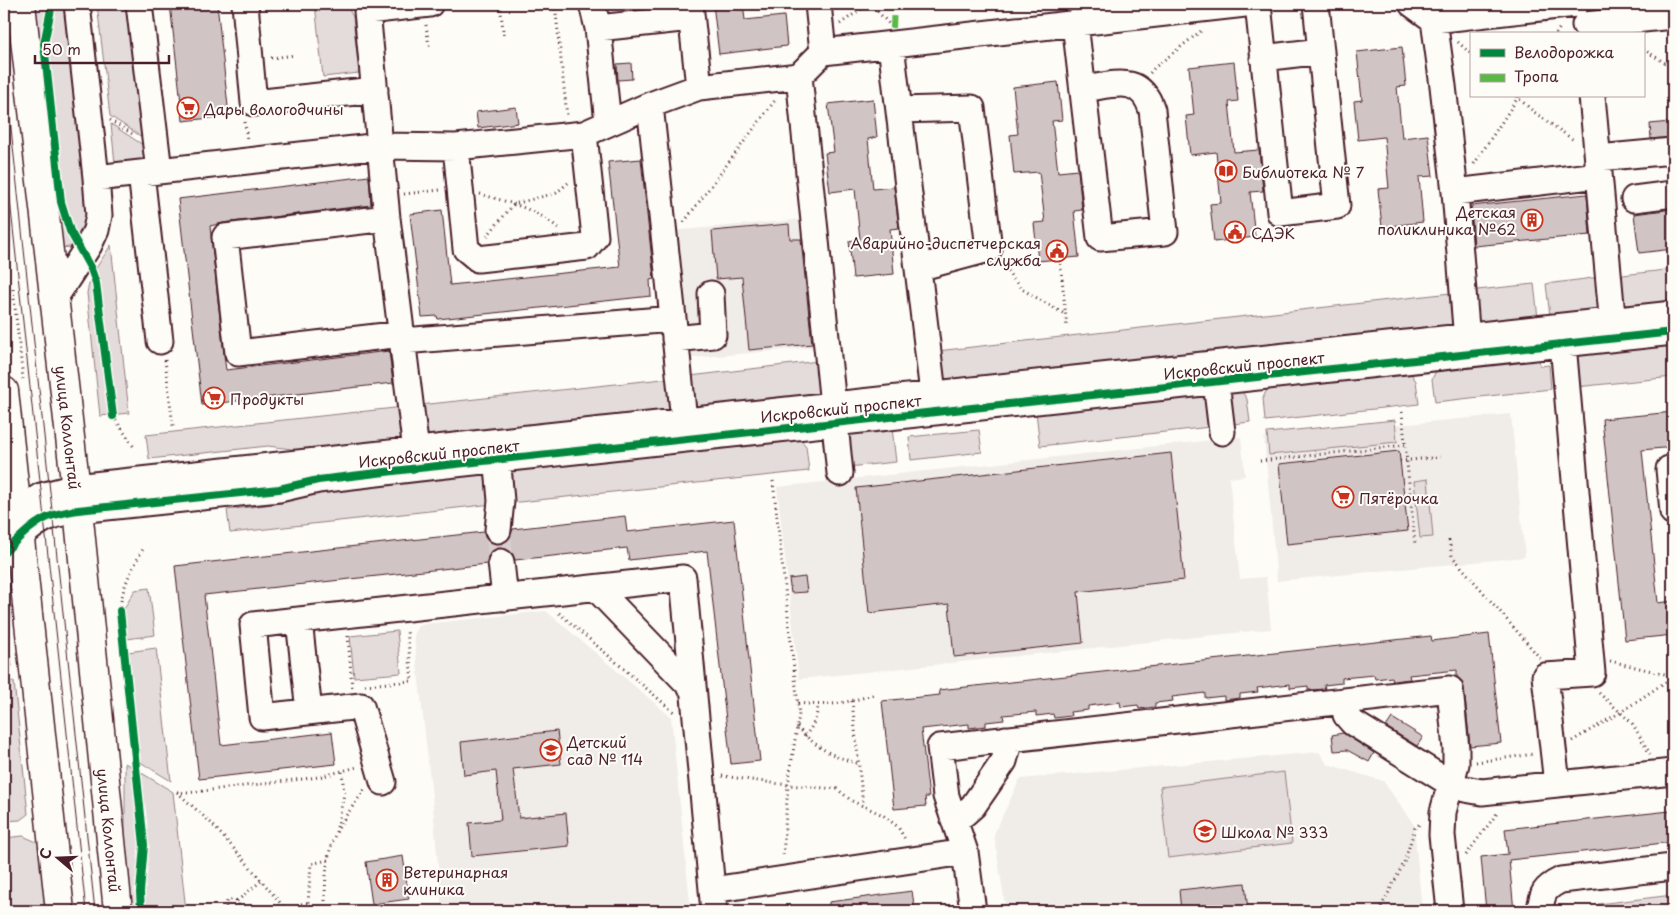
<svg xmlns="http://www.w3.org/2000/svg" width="1677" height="915" viewBox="0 0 1677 915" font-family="'Playpen Sans',sans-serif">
  <rect width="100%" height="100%" fill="#fdfcf7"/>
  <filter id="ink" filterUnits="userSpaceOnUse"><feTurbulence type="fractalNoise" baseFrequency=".02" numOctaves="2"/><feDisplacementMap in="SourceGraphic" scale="10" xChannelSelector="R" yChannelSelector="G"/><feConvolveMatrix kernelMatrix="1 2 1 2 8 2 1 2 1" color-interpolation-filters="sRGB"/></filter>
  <g filter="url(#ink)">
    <path fill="#f0ece8" d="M806,219L817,347L681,359L670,231Z
      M1511,414L1525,557L1277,581L1264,438Z
      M1241,437L1245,476L1229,478L1240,579L1266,577L1271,629L799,679L777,487Z
      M546,611L671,717L690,903L609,911H442L432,796L414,636L417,627L425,624Z
      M1319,752L1327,764L1383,781L1414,825L1422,911H1006L994,834L1020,779Z"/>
    <path fill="#e3dcda" stroke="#967e82" d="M33,4H64L87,215C86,227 77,252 61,247Z
      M97,4H130L145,139L110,116Z
      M315,4H346L353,17L359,73L323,77Z
      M111,124L146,147L148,161L115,164Z
      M111,245L129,413L100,416L87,293C90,274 101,261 111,245Z
      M1673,269V303L1622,308L1615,276Z
      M1601,277L1602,308L1598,311L1550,316L1546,284Z
      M1534,284L1538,318L1472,325L1468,291Z
      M1451,293L1455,327L950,381C938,377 939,362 937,351Z
      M1673,342V377L1576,387L1573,353Z
      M1539,357L1540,366L1549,365L1551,389L1435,402L1432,379L1437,369Z
      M819,361L822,395L696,408L694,406L690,376Z
      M1410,372L1416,381L1419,404L1265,421L1263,398L1268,387Z
      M672,378V407L670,410L429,438L422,423L420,405Z
      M1240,389L1247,399L1250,422L1233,424L1230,401L1233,390Z
      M1201,394L1208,403L1210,427L1040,446L1036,412Z
      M404,407L402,441L307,451L268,446L149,459L146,435Z
      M1395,420L1397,442L1269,455L1267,433Z
      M892,428L896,462L829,469L830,434Z
      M979,430L982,452L911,460L909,437Z
      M800,439L806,446L809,471L510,503L509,469Z
      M490,472L493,504L230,533L227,510L281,503L320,490Z
      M1428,479L1433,537L1420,538L1414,481Z
      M149,588L155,635L120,640L118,619L135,590Z
      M397,631L401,673L354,677L350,636Z
      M8,646L12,666L7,667L8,682H14L28,814L20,820L4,821V650Z
      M156,648L171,781L132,757L121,653Z
      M125,763L173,792L186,911H132L125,848Z
      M1284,772L1292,843L1168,858L1160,787Z
      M23,836L39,843L46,911H4V838Z
      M1673,895V911H1599L1598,904Z"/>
    <path fill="#d0c5c4" stroke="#4a1f2b" d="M170,4H217L229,116L183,121Z
      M713,4H743L745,20L784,16L787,46L719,54Z
      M1402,47L1406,86L1397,87L1402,138L1428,135L1433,176L1419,177L1423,222L1382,227L1378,189L1389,188L1384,137L1358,140L1354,101L1362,100L1357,52Z
      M1234,62L1238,101L1229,102L1234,152L1259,150L1263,191L1250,192L1255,237L1214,242L1210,204L1221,203L1216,152L1190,155L1186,116L1194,115L1189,67Z
      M631,63L632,79L618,80L617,64Z
      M1058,82L1062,120L1052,121L1058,172L1078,170L1082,210L1074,211L1079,257L1038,261L1034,223L1045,222L1039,172L1014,174L1010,135L1018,134L1013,87Z
      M873,99L877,137L868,139L873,189L894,187L899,228L890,229L894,274L853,278L849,241L860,239L855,189L830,192L825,153L834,152L828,104Z
      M516,107L518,123L478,128L476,112Z
      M1670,122L1672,137L1651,139L1650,124Z
      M641,159L654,279L650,280L651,296L438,319L437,316L422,317L410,214L442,210L450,285L620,267L608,162Z
      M369,176L371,205L223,223L210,226L224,355L226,370L389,351L393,383L202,405L178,199Z
      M1587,194L1590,235L1474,246L1471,206Z
      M1673,209V249L1639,253L1634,214Z
      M789,224L790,239H801L812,344L749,350L742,277L716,279L712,231Z
      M1673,412V447L1642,450L1658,603L1673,601V635L1625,640L1602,419Z
      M1399,451L1408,531L1287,544L1279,464Z
      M1171,453L1184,580L1078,592L1083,643L954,657L949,604L869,613L856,488Z
      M625,516L627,532L734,520L760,761L731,764L707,551L629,560L627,548L515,560L512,553L507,549L500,548L492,551L488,557L487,564L204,595L221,745L332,732L336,764L199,779L175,566L484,532L485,536L489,541L497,544L503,543L509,539L513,529Z
      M805,577L807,592L791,593L789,579Z
      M1489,634L1501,743L1470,746L1464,688L1462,681L1457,677V670L1409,675L1410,679L1393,681L1392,677L1375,679L1374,675L1342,678V683L1324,685L1325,689L1308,690V686L1290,688V684L1257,688L1258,692L1240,694V698L1224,700V696L1205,698V693L1172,697L1173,701L1155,703V707L1139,709L1138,705L1121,707L1120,702L1088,706V710L1070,712L1071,716L1054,718L1053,714L1036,716V712L1003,715L1004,720L986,722V726L969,728V724L921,729L929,797H925L926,806L894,809L882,701L940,695L939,690L1275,653L1431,636L1432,641Z
      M1392,718L1423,737L1417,746L1386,727Z
      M557,731L561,764L513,769L519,818L566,813L569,846L472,856L469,823L501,820L496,771L464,775L461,742Z
      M1343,733L1374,753L1369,762L1347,750L1334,751L1332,735Z
      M1670,811L1673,842L1509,860L1514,911H1486L1481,857L1508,854L1505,829Z
      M403,856L409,899L372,904L366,862Z
      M1245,883L1248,911H1181L1179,890Z
      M912,891L915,911H829V902Z"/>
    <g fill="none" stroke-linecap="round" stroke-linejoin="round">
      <path stroke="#d9d0ce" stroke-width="25" stroke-dasharray="25 12" stroke-linecap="butt" d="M498,530L501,562"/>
      <g stroke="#4a1f2b" stroke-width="29">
        <path id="minor" d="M139,4L159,171
          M245,4L254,103L375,90
          M592,4L598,28L608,123
          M690,4L699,87
          M818,4L823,52
          M1258,4L1280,213L1337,206L1316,4
          M1412,4L1434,20L1443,86L1455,192L1468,353
          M1434,20L1576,4
          M1075,23L1100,238L1165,232L1152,110C1140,73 1114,85 1083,89
          M1585,25L1673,16
          M598,28L691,18
          M891,45L935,410
          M1263,58L1321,51
          M799,76L840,473
          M1592,96L1614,338
          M650,105L684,420
          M899,110L972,108L989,249L918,268
          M456,147L466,249L478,259L587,247L595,237L584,134
          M1598,158L1673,151
          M141,173L160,341
          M96,178L381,146L456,147L584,134L650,105L699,87L799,76L823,52L1245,4
          M1455,192L1599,175
          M1634,199L1673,194
          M387,218L225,237L238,353L402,334
          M54,299L89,245L96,230L99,215L96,178L77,4
          M675,339L713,335L711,294
          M403,341L673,319
          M1216,382L1222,432
          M496,443L501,501L498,530
          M418,467L387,218L367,11L430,4
          M1673,468L1669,469L1673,512
          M4,525L17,512L41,496L75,487L1673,314
          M4,553C18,539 34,521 54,515C62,513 70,511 78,510L279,489L318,480L419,468L1673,332
          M501,562L505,598
          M596,588L693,689
          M299,620L309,712
          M1343,701L1346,715L1353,723L1451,784L1465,789L1482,792L1673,772
          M383,782L361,706L262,717L253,625L683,578L714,911
          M1557,784L1545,676L1592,673L1563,344
          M954,817L964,814L973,806L1004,761L1007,750L1006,739
          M712,890L965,852
          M973,911L965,852L946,796L940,747L1450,689L1456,749V764L1443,812L1442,835L1450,911
          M1540,911C1542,893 1544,888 1561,880L1673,867"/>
      </g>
      <g stroke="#4a1f2b" stroke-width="31">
        <g id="major">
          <path id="s1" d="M21,4L77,499L118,911"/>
          <path d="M4,391L60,911"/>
        </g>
      </g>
      <path stroke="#4a1f2b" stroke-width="3" stroke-dasharray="1 4" stroke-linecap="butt" d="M500,4L504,38
        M555,4L567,116
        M871,4L889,24
        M840,24L868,4
        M426,25L429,46
        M1556,34L1561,26
        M1458,42L1471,54
        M1643,49L1673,68
        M271,58L295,55
        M1150,73L1154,68L1201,31
        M1516,96L1534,112L1575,141
        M110,120L134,135
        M245,122L247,141
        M1474,164L1519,96
        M404,194L440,190
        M480,194C508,202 537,209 558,228
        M684,222L776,99
        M487,236L514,204L556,193L568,183
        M1060,259L1067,328
        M1001,263L1020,288L1066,315
        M13,289L23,379
        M165,360L173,426
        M1402,412L1415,544
        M113,416L134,447
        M1260,461L1405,445
        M1400,461L1440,457
        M773,481L799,714L788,785L783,857
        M1449,540L1452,556L1540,658
        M120,611C121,588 132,569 143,549
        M559,613L675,713
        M348,636L352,687
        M1610,661L1673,676
        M365,685L412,681L407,630
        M1599,693L1632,723L1650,754
        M852,701L863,805
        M798,703C830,707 845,703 876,694
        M797,727C818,749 830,755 859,764
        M805,736C813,726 817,718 818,705
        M1572,741L1621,712L1673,677
        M1476,762L1534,754
        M722,776L788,785L837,789L852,801L883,815L898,827L905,839
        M177,792L186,793L319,777L357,767
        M177,792L211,823L245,861L287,911
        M336,832L344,794L342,771
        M1466,855L1498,812
        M237,901L261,881
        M229,911L226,908L227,901L234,899C239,902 240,907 235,911
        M294,911L301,904L308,903
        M313,911L308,903L311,864L328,860
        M325,911C325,886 325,859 335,835C342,819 355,804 365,789
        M1379,911L1404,863L1415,828L1421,823"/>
      <use href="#minor" stroke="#fdfcf7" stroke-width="25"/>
      <use href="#major" stroke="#fdfcf7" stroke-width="28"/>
      <path stroke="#4a1f2b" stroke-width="1" d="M4,63L95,911
        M4,144L86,911"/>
      <path stroke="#58b947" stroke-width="6" stroke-dasharray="12 6" stroke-linecap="butt" d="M893,28L894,4"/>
      <g stroke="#fdfcf7" stroke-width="11">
        <path id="cycleway" d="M52,4L44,44L61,202L70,231L91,269L96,283L113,416
          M4,553C18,539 34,521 54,515C62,513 70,511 78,510L279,489L318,480L419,468L1673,332
          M120,611L144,845L140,892L141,911"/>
      </g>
      <use href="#cycleway" stroke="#00873e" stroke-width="8"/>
    </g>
  </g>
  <defs>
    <g id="supermarket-ring" transform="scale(1.125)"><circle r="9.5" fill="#fdfcf7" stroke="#c8321e" stroke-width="1.5"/><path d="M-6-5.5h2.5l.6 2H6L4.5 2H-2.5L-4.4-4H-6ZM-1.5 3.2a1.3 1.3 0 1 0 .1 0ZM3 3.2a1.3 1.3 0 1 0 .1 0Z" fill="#c8321e"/></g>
    <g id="library-ring" transform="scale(1.125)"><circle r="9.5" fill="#fdfcf7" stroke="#c8321e" stroke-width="1.5"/><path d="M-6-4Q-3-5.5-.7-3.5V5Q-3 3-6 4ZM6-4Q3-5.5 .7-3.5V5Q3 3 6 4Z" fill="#c8321e"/></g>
    <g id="building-ring" transform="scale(1.125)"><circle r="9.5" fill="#fdfcf7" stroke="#c8321e" stroke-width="1.5"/><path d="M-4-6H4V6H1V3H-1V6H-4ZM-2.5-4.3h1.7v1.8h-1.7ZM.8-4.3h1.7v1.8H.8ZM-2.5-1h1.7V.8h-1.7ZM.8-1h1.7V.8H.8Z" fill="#c8321e"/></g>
    <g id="civic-ring" transform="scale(1.125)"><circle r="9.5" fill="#fdfcf7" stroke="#c8321e" stroke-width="1.5"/><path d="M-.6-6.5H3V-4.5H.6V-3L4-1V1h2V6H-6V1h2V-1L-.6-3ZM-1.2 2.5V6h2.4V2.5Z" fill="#c8321e"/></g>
    <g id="school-ring" transform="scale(1.125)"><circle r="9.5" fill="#fdfcf7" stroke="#c8321e" stroke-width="1.5"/><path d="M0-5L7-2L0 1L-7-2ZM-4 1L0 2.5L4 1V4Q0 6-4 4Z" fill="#c8321e"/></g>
  </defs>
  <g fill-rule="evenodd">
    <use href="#supermarket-ring" x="188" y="108"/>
    <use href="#library-ring" x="1226" y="171"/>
    <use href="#building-ring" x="1532" y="220"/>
    <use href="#civic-ring" x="1235" y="232"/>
    <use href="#civic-ring" x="1057" y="251"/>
    <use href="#supermarket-ring" x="214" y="398"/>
    <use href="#supermarket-ring" x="1343" y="497"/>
    <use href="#school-ring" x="551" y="750"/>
    <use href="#school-ring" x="1205" y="831"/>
    <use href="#building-ring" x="387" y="880"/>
  </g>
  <g text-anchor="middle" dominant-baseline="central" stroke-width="4" stroke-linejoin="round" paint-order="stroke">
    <g font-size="15" fill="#4a1f2b" stroke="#fdfcf7" text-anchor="start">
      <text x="204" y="108">Дары вологодчины</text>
      <text x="1242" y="171">Библиотека № 7</text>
      <text x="1516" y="211" text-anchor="end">Детская<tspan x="1516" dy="17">поликлиника №62</tspan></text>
      <text x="1251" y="232">СДЭК</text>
      <text x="1041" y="242" text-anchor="end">Аварийно-диспетчерская<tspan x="1041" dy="17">служба</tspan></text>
      <text x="230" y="398">Продукты</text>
      <text x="1359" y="497">Пятёрочка</text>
      <text x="567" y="741">Детский<tspan x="567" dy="17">сад № 114</tspan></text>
      <text x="1221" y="831">Школа № 333</text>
      <text x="403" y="871">Ветеринарная<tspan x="403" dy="17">клиника</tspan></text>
    </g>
    <g font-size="15" fill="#4a1f2b" stroke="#fdfcf7">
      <text transform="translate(1244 365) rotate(-6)">Искровский проспект</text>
      <text transform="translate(841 408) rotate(-6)">Искровский проспект</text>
      <text stroke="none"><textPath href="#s1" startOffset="426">улица Коллонтай</textPath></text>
      <text transform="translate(439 453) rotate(-6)">Искровский проспект</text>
      <text stroke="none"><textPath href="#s1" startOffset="831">улица Коллонтай</textPath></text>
    </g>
  </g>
  <rect width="1677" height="915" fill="none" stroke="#fdfcf7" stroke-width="20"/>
  <rect x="10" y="10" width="1657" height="895" fill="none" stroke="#4a1f2b" stroke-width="2" filter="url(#ink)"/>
  <rect x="1470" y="32" width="175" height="65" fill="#fdfcf7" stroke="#b5a4a5"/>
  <rect x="1480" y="49" width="25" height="8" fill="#00873e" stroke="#b5a4a5"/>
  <text x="1514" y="58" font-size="15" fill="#4a1f2b">Велодорожка</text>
  <rect x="1480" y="74" width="25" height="8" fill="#58b947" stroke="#b5a4a5"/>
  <text x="1514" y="82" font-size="15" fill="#4a1f2b">Тропа</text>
  <g transform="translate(58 858) rotate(289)" stroke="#fdfcf7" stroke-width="4" paint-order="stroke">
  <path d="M0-4L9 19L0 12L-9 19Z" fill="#4a1f2b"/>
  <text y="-8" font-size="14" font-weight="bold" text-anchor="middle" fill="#4a1f2b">С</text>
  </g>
  <path d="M35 55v8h134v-8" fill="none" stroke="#4a1f2b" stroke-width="2.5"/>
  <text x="42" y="55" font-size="15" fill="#4a1f2b" stroke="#fdfcf7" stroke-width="4" paint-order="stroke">50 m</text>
</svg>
